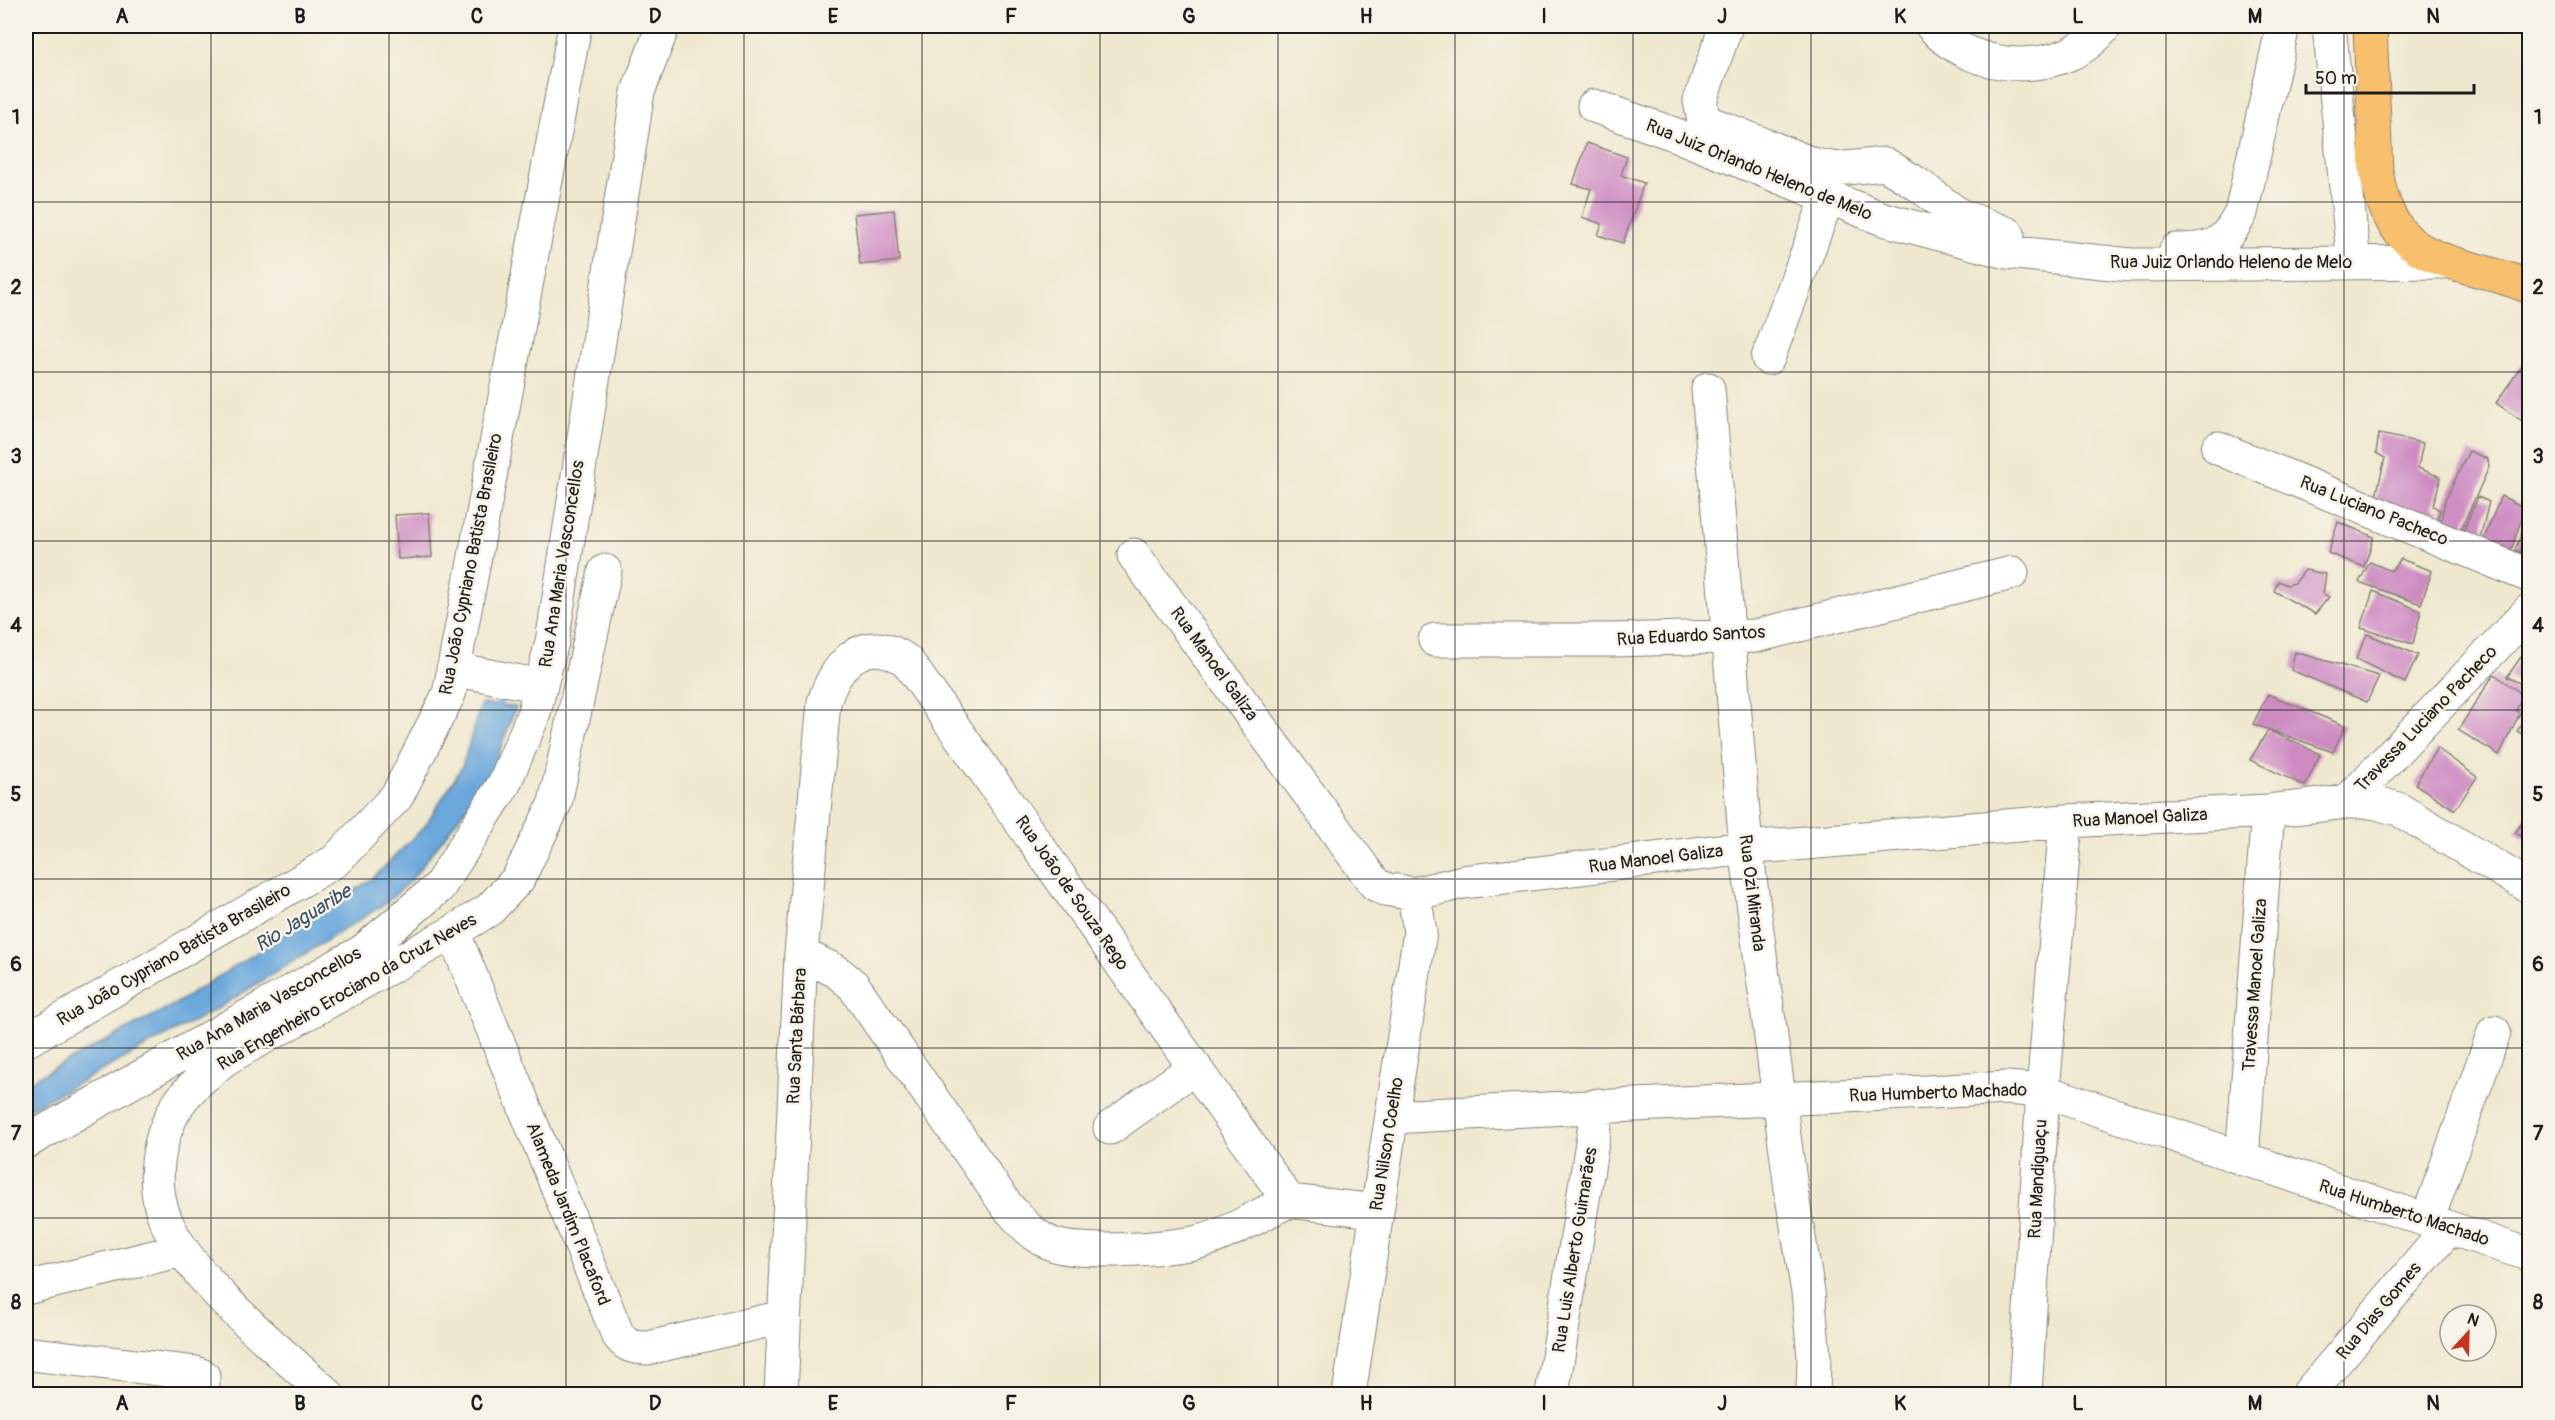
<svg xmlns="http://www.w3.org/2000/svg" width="2555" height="1420" viewBox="0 0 2555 1420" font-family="Pangolin,sans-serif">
  <rect width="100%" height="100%" fill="#f7f3e8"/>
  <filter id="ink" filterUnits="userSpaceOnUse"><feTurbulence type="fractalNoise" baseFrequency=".0167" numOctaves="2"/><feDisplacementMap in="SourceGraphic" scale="12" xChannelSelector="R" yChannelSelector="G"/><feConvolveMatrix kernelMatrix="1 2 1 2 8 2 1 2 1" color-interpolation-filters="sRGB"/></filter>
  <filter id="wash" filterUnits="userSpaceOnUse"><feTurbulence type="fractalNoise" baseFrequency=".008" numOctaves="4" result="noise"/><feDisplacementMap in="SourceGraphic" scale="24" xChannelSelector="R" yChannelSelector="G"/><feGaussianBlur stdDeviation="1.35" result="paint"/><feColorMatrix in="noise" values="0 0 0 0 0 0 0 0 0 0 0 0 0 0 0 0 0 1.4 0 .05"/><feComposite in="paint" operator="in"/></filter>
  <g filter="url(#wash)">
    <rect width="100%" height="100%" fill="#efe8cf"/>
    <path fill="#6aa8dc" stroke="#43627c" stroke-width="1.5" d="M481,704L516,707L489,778L413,878L385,904L220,1007L26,1111V1083L177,1003L372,879L425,826L462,767Z"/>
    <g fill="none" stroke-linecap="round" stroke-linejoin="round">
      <path stroke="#6aa8dc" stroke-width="7" d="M497,715L503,688"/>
    </g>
    <g id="blocks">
      <path fill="#cd8bc2" d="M1234,26H1250V27L1234,29Z
        M1587,143L1627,157L1621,175L1644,183L1623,243L1598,235L1602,224L1582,217L1591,189L1573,184Z
        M894,210L899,261L860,265L854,214Z
        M2530,353V423L2528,425L2496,403Z
        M2379,434L2423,443L2418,468L2441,477L2433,506L2440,510L2433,530L2374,505L2385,458L2376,453Z
        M2469,451L2488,459L2489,467L2460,532L2440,524L2445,501Z
        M2501,496L2525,508L2508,560L2480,549Z
        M2478,497L2489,502L2478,546L2459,541Z
        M429,513L432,557L398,559L395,515Z
        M2529,514H2530V555L2515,550Z
        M2338,522L2374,537L2364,567L2328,553Z
        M2401,559L2432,571L2421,604L2359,582L2370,562L2391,571Z
        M2305,570L2326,574L2323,594L2329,597L2315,614L2274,591L2278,581L2287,585L2295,583Z
        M2373,591L2421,611L2413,644L2361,628Z
        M2367,634L2418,655L2405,683L2356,659Z
        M2530,644V688L2507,677Z
        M2295,652L2379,676L2367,702L2291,670Z
        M2494,674L2523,695L2516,711L2520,713L2499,755L2458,730Z
        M2268,694L2345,726L2333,752L2253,724Z
        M2530,711V739L2517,731Z
        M2268,730L2320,754L2305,786L2250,760Z
        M2437,748L2477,777L2455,810L2415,784Z
        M2530,811V841L2515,833Z"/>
    </g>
  </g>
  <g filter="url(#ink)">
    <use href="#blocks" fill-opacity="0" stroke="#868276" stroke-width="1.5"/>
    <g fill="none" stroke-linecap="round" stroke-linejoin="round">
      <g stroke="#868276" stroke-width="35">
        <path id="minor" d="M1726,26L1700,101L1703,117L1710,123L1815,165L1836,169L1885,164L1916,183L1959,215L2008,234
          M1932,26C1973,75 2066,78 2105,26
          M2329,26L2354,263
          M1594,106L1671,133L1883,219L2007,252L2131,265L2444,262
          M2176,250C2212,250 2224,246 2241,213L2283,26
          M1768,358L1828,197
          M1708,389L1746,848L1792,1196L1808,1292L1814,1357L1813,1394
          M2218,448L2530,576
          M1134,555L1375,884L1385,889L1414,894L1463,882L1746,848L2066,821L2268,811L2347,802H2373L2398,809L2530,887
          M1435,640H1614L1755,636L2012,573
          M453,669L541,686
          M2347,802L2530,610
          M453,932L617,1333C625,1346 633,1348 648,1348L783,1317
          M801,954L836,971L853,985L1007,1206C1021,1221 1032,1236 1052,1244C1079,1255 1177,1249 1206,1240C1235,1231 1262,1213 1289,1201
          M26,1041L335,861L397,796L449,694L575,26
          M1392,1117C1597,1105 1802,1099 2007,1088L2043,1091L2530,1255
          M1110,1128L1195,1067
          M26,1142L363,951L439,887L504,784L533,716L552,642L638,92L663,26
          M2242,1159L2268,811
          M2427,1221L2494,1032
          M26,1288L182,1250
          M32,1354L195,1373L203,1376V1394
          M327,1394C279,1350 191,1280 166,1221C150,1184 157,1136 179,1103C191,1086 209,1072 225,1059L453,932L490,909L518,879L555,803L605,571
          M781,1394L801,954L824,702C837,662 866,631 907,661L1289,1201L1376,1211
          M1349,1394L1420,932L1414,894
          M1552,1394L1598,1105
          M2025,1394L2043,1091L2066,821
          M2308,1394L2449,1228"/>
      </g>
      <g stroke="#868276" stroke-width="35">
        <path id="major" d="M2370,26L2376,170C2390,270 2455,256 2530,287"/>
      </g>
      <use href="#minor" stroke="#fff" stroke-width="33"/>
      <use href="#major" stroke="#f8bf6c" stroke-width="33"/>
    </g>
  </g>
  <path fill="none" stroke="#1c1c1c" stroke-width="1.5" stroke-opacity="0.55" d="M211,26V1394M389,26V1394M566,26V1394M744,26V1394M922,26V1394M1100,26V1394M1278,26V1394M1455,26V1394M1633,26V1394M1811,26V1394M1989,26V1394M2166,26V1394M2344,26V1394M26,202H2530M26,372H2530M26,541H2530M26,710H2530M26,879H2530M26,1048H2530M26,1218H2530"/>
  <g text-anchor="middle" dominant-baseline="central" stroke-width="5" stroke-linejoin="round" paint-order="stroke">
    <g font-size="18" fill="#1c1c1c" stroke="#f7f3e8">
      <text transform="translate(1759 170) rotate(22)">Rua Juiz Orlando Heleno de Melo</text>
      <text x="2231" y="262">Rua Juiz Orlando Heleno de Melo</text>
      <text transform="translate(2374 511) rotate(22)">Rua Luciano Pacheco</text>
      <text transform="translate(471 564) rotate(-79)">Rua João Cypriano Batista Brasileiro</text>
      <text transform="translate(562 564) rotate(-81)">Rua Ana Maria Vasconcellos</text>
      <text transform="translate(1691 636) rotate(-3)">Rua Eduardo Santos</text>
      <text transform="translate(1214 664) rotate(54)">Rua Manoel Galiza</text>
      <text transform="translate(2426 719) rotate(-46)">Travessa Luciano Pacheco</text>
      <text transform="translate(2140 818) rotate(-3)">Rua Manoel Galiza</text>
      <text transform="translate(1656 859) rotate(-7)">Rua Manoel Galiza</text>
      <text transform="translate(1072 893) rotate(55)">Rua João de Souza Rego</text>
      <text transform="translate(1752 893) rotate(83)">Rua Ozi Miranda</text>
      <text transform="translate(174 955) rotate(-30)">Rua João Cypriano Batista Brasileiro</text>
      <text transform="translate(2255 985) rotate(-86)">Travessa Manoel Galiza</text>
      <text transform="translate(347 992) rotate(-30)">Rua Engenheiro Erociano da Cruz Neves</text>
      <text transform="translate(269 1004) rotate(-30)">Rua Ana Maria Vasconcellos</text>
      <text transform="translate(797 1036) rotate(-87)">Rua Santa Bárbara</text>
      <text transform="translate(1938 1093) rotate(-2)">Rua Humberto Machado</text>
      <text transform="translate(1387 1144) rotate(-81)">Rua Nilson Coelho</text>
      <text transform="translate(2038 1179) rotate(-87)">Rua Mandiguaçu</text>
      <text transform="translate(2404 1213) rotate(18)">Rua Humberto Machado</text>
      <text transform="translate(568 1214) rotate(68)">Alameda Jardim Placaford</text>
      <text transform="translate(1575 1250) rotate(-81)">Rua Luis Alberto Guimarães</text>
      <text transform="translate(2379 1311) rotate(-50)">Rua Dias Gomes</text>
    </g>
    <g font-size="20" font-style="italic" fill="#3b5469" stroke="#f7f3e8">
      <text transform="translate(303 918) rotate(-32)">Rio Jaguaribe</text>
    </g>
  </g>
  <rect width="2555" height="1420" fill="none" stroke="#f7f3e8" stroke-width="66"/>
  <g transform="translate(2468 1333) rotate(22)"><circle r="28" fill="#f7f3e8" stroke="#9f9d96" stroke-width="1.5"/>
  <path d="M0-4.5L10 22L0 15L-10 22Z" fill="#c8321e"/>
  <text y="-9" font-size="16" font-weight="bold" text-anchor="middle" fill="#1c1c1c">N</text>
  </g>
  <path d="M2306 84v9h168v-9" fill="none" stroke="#1c1c1c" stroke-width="3"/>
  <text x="2315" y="84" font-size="18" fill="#1c1c1c" stroke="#f7f3e8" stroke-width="4.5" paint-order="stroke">50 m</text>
  <rect x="33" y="33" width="2489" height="1354" fill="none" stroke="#1c1c1c" stroke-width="2"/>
  <g font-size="20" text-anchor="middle" font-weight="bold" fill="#1c1c1c">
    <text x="122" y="23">A</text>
    <text x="300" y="23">B</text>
    <text x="477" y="23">C</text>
    <text x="655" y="23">D</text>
    <text x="833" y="23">E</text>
    <text x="1011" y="23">F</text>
    <text x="1189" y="23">G</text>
    <text x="1366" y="23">H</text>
    <text x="1544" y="23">I</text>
    <text x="1722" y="23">J</text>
    <text x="1900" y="23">K</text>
    <text x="2078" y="23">L</text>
    <text x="2255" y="23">M</text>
    <text x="2433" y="23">N</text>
    <text x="16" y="124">1</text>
    <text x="2538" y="124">1</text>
    <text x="16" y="294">2</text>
    <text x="2538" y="294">2</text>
    <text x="16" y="463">3</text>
    <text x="2538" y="463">3</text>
    <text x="16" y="632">4</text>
    <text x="2538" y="632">4</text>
    <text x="16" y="801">5</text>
    <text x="2538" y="801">5</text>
    <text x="16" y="971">6</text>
    <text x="2538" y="971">6</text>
    <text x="16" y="1140">7</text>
    <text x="2538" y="1140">7</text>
    <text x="16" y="1309">8</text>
    <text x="2538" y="1309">8</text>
    <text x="122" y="1410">A</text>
    <text x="300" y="1410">B</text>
    <text x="477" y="1410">C</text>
    <text x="655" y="1410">D</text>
    <text x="833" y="1410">E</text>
    <text x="1011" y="1410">F</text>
    <text x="1189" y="1410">G</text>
    <text x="1366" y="1410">H</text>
    <text x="1544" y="1410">I</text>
    <text x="1722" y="1410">J</text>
    <text x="1900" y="1410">K</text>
    <text x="2078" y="1410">L</text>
    <text x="2255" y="1410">M</text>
    <text x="2433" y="1410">N</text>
  </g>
</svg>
